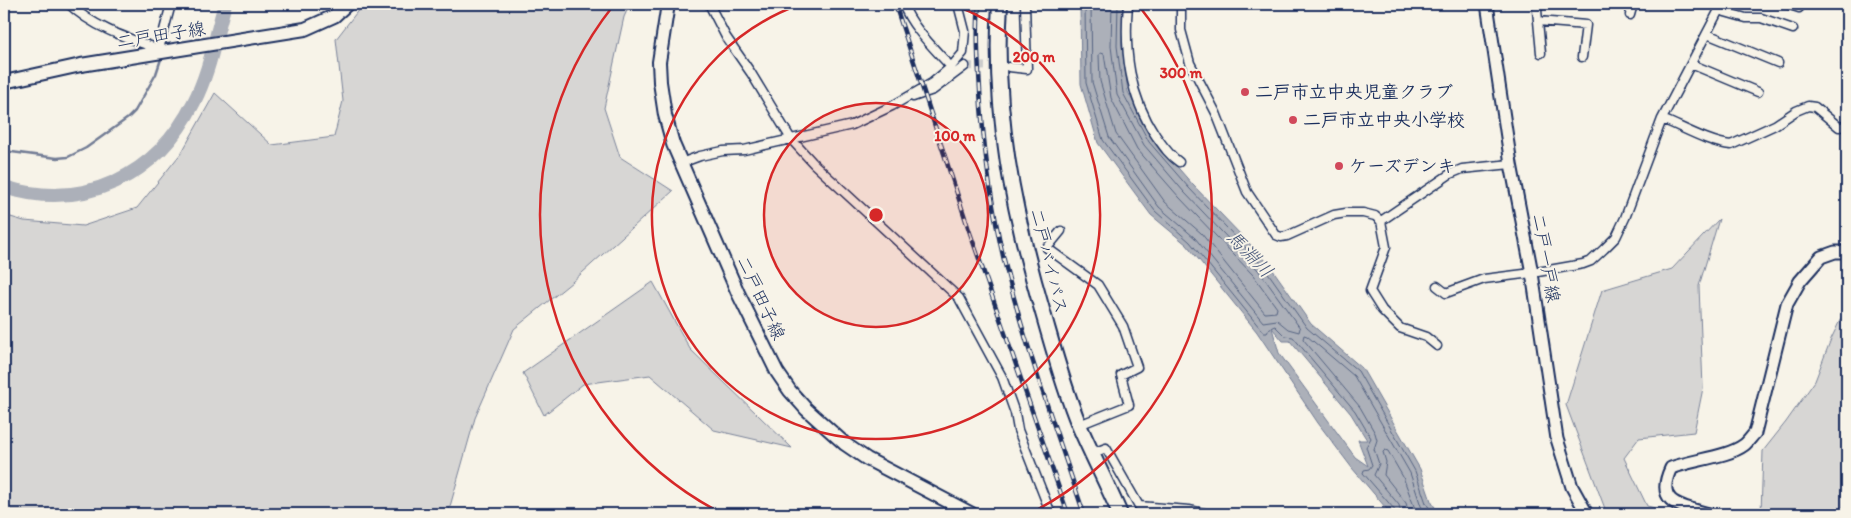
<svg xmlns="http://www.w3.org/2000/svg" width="1851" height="518" viewBox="0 0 1851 518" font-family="Itim,'Klee One',sans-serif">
  <rect width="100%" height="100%" fill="#f7f3e8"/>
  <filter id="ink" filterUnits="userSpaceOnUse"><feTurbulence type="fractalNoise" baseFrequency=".02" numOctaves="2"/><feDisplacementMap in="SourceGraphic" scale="10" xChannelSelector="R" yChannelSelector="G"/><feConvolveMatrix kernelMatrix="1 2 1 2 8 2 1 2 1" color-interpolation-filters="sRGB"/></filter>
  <g filter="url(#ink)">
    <path fill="#d7d6d4" stroke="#798299" d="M363,4H630L624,17L604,108L620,157L673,191L572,282L514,329L475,418L449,510L450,514H4V215L24,221L83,226L137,208L182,152L215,93L272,145L334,137L343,101L336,39Z
      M1719,219L1699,286L1703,388L1694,432L1639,438L1624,458L1647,506L1678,514H1607L1566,405L1602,290L1672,269Z
      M653,282L690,349L792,448L714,430L650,375L583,384L544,415L523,373Z
      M1847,306V514H1761L1763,451L1786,422L1815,381L1831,339Z"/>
    <path fill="#acb0b9" stroke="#727c95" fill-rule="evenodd" d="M1080,4H1123L1122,45L1128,92L1153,139L1193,185L1268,263L1311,324L1362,368L1420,469L1431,501L1439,514H1391L1352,468L1318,423L1257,332L1187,245L1151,215L1098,143L1081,84ZM1272,328L1283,341H1290L1351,414L1367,440H1358L1368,466L1355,457L1279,353Z"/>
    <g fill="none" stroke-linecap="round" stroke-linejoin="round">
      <path stroke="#556382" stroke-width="1" d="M1085,4L1086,83L1103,140L1155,211L1190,242L1264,333H1267L1270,328L1275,326L1285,336L1293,337L1355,411L1371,438L1366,447L1372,465L1369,469L1364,470L1363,473L1394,509L1395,514
        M1091,4L1092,82L1109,137L1159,207L1195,238L1263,322L1277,320L1288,329L1299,332L1300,328L1259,271L1184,192L1144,145L1117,95L1111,46L1112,4
        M1118,4L1117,46L1123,93L1149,142L1189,188L1264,267L1307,328L1358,371L1415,471L1426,503L1433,514
        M1101,53L1104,54L1111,98L1137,149L1179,197L1253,275L1277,308L1276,312L1265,313L1201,233L1165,202L1116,134L1100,81L1099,55Z
        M1401,514L1399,505L1374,475L1379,464L1374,449L1377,440L1375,433L1360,407L1303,339L1304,335L1307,336L1354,376L1410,473L1421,506L1426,514
        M1409,514L1406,503L1384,475L1386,462L1383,452L1385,450L1388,451L1403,477L1417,514"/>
      <path stroke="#727c95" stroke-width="2.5" d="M164,46L170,21
        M4,151L57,158L68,157L86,148L128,118L135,111L156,74L161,59"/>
      <path stroke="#acb0b9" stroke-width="14" d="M4,187C84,212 157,176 194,102C210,71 215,37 225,4"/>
      <path stroke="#cbcccc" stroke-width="8" stroke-dasharray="8 4" stroke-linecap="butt" d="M965,66L1001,67"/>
      <g stroke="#1b2f5e" stroke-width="11">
        <path id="street" d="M69,4C94,28 127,38 159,49
          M709,4L726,37L751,73L791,139L814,164L959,298L1002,377L1015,413L1018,430L1051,514
          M903,4C912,28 934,48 951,67
          M1128,4C1124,51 1129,96 1156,136C1163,146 1169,155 1179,162
          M1181,4V30L1190,63L1216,113L1247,192L1276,235L1281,237L1287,236L1334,215L1346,213H1363L1375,216L1381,221L1386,247L1370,291L1382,310L1400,328L1426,337L1437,346
          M1540,4L1537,10L1538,21L1586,25L1582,57
          M1787,4L1799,8
          M1718,10L1746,18H1761L1793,29
          M1630,15L1633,4
          M1538,21L1541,53
          M1707,34L1778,63
          M158,53L171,4
          M1691,64L1758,92
          M1009,67L1027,69L1025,4
          M913,97L933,90L965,66
          M1662,119C1682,127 1710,143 1731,145L1775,125L1796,111L1808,106L1815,107L1839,127L1845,126L1847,123
          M681,163L700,156L723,151L744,150L852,125L892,106L932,83L951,67L963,53L965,31L958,4
          M1381,221L1450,174L1462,169L1511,164
          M1061,231L1047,248L1098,285L1123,326L1137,367L1121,375L1129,405L1079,425
          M1437,286L1446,293L1484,279L1532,273L1583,264L1591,261L1604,249L1616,237L1625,218L1662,119L1722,4
          M1093,453L1106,448L1139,506L1189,510L1208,514"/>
      </g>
      <g stroke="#1b2f5e" stroke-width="15">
        <path id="secondary" d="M1487,4L1511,164L1532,273L1557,439L1572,487L1587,514
          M1709,514C1681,506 1654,504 1671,468C1692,460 1728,457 1744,445C1748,442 1751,437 1755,433L1787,304L1800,281L1821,257L1835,252H1847"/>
      </g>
      <g stroke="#1b2f5e" stroke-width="16">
        <path id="primary" d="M668,4L659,62L660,82L665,115L673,144L738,293L777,372L790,391L806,409L845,444L867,459L972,514
          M4,82L81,65L305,29L334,16L347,4"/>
      </g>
      <g stroke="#1b2f5e" stroke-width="18">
        <path id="highway" d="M1000,4C993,111 1013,211 1043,313C1054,351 1064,389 1079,425C1092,455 1107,484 1120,514"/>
      </g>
      <use href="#street" stroke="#f7f3e8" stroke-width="8"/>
      <use href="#secondary" stroke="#f7f3e8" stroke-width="11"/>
      <use href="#primary" stroke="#f7f3e8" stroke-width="12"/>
      <use href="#highway" stroke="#f7f3e8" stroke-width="14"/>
      <g stroke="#1b2f5e" stroke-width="4.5">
        <path id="rail" d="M895,4L969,230L1068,514
          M979,4C976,37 979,73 981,106C985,158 992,210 1004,260C1025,346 1056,430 1084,514"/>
      </g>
      <use href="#rail" stroke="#f7f3e8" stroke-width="2.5" stroke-dasharray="8" stroke-linecap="butt"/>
    </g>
  </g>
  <circle cx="876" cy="215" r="112" fill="#d62828" fill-opacity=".12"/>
  <g fill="none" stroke="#d62828" stroke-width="2.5">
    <circle cx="876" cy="215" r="112"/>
    <path d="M951 4A224 224 0 1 1 801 4"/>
    <path d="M721 513A336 336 0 0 1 613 6M1139 6A336 336 0 0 1 1031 513"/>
  </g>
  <g fill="#d1495b" stroke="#f7f3e8" stroke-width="2">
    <circle cx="1245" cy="92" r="5"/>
    <circle cx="1293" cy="120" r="5"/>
    <circle cx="1339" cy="166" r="5"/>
  </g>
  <g text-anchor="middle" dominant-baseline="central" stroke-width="4" stroke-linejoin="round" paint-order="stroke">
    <g font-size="18" fill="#1b2f5e" stroke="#f7f3e8">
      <text transform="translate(161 35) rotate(-9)">二戸田子線</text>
      <text transform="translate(1546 258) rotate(80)">二戸一戸線</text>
      <text transform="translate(1049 261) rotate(76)">二戸バイパス</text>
      <text transform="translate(761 298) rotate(65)">二戸田子線</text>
    </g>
    <g font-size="18" font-weight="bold" fill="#1b2f5e" stroke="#f7f3e8" text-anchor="start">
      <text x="1255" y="92">二戸市立中央児童クラブ</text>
      <text x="1303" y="120">二戸市立中央小学校</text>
      <text x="1349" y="166">ケーズデンキ</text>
    </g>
    <g font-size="19" font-style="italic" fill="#465679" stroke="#f7f3e8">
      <text transform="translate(1250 254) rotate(46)">馬淵川</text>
    </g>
  </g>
  <circle cx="876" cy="215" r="8" fill="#d62828" stroke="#f7f3e8" stroke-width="2.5"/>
  <g font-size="15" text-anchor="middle" font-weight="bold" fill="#d62828" stroke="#f7f3e8" stroke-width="4" stroke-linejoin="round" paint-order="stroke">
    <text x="1034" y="62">200 m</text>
    <text x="1181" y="78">300 m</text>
    <text x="955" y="141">100 m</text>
  </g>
  <rect width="1851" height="518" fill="none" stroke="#f7f3e8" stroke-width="20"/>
  <rect x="10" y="10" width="1831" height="498" fill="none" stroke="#1b2f5e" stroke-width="2" filter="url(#ink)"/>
</svg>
